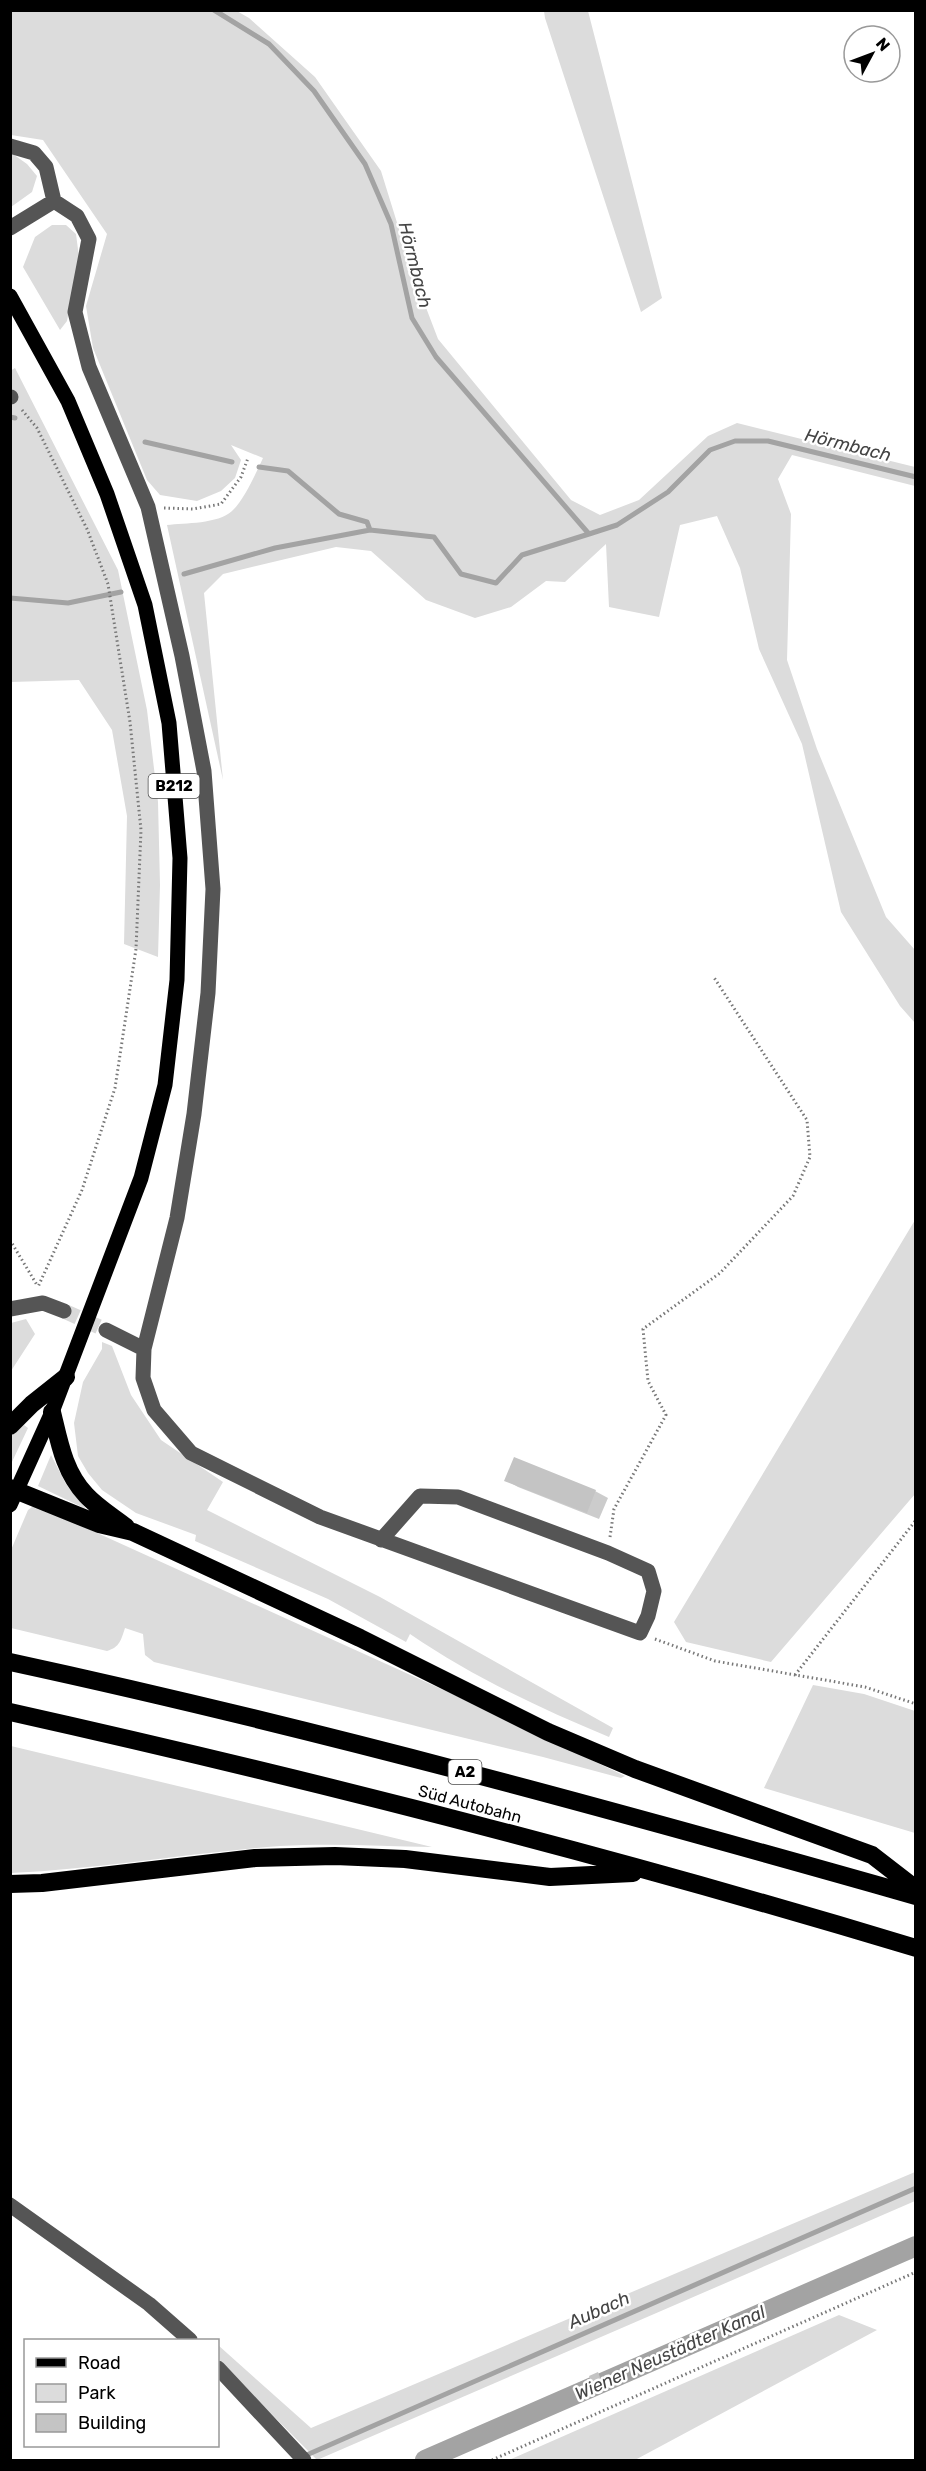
<svg xmlns="http://www.w3.org/2000/svg" width="926" height="2471" viewBox="0 0 926 2471" font-family="Rubik,sans-serif">
  <rect width="100%" height="100%" fill="#fff"/>
  <path fill="#dcdcdc" d="M235,10L249,18L315,77L381,171L412,271L438,339L571,500L600,515L639,500L708,436L737,423L915,467V486L792,455L778,479L791,514L787,660L817,749L886,917L915,950V1023L900,1006L841,912L802,744L759,649L740,568L717,516L680,525L659,617L609,607L606,544L565,582L546,581L511,607L475,618L426,600L371,551L336,547L223,574L204,593L223,780L167,525C185,523 218,524 232,511C244,500 256,473 263,458L231,445L241,460L235,478L221,491L197,501L160,495L147,480L93,348L86,306L107,234L43,140L11,135L10,11Z
    M544,11H588L662,298L641,312L545,18Z
    M10,152L27,164L37,176L32,192L11,207Z
    M52,225H66L76,234L79,257L67,321L60,330L23,267L35,237Z
    M15,368L118,570L147,710L158,802L160,885L158,957L124,944L127,816L112,730L79,680L11,682L10,371Z
    M915,1220V1494L771,1662L686,1642L674,1622Z
    M26,1319L35,1334L11,1371V1323Z
    M102,1342L112,1346L131,1395L161,1440L223,1482L207,1510L380,1597L613,1728L609,1737C539,1708 473,1677 410,1634L406,1642L328,1599L195,1541L196,1535L136,1513L102,1490L88,1473L78,1456L74,1423L83,1382L102,1349Z
    M24,1425L28,1428L11,1464V1436Z
    M51,1455L66,1484L86,1509L38,1486Z
    M32,1507H40L448,1692L625,1776L621,1778L543,1757L154,1662L145,1655L143,1634L125,1628C121,1640 120,1647 107,1651L11,1628V1550L28,1510Z
    M813,1685L864,1694L915,1711V1833L764,1788Z
    M11,1746L432,1847C381,1846 331,1843 280,1846C190,1853 101,1869 11,1873Z
    M915,2172V2201L317,2460L218,2360V2345L311,2428Z
    M839,2315L877,2330L635,2460H509Z"/>
  <path fill="#0003" d="M506,1480L595,1491L608,1498L599,1519L518,1487Z
    M598,2374L604,2382L597,2385L594,2383Z"/>
  <g fill="none" stroke-linecap="round" stroke-linejoin="round">
    <path stroke="#a3a3a3" stroke-width="5" d="M214,10L269,44L314,91L365,164L391,224L412,318L436,357L589,534L617,525L668,492L710,450L735,441H768L916,477
      M10,417L15,418
      M145,442L232,462
      M259,467L288,471L339,514L367,522L370,530
      M184,574L275,548L370,530L434,537L461,574L496,583L522,555L589,534
      M10,598L68,603L121,592
      M302,2457L916,2188"/>
    <path stroke="#a3a3a3" stroke-width="20" d="M425,2460L916,2246"/>
  </g>
  <path fill="#c4c4c4" d="M514,1457L596,1490L587,1513L504,1481Z
    M598,2372L601,2380L592,2384L589,2376Z"/>
  <g fill="none" stroke-linecap="round" stroke-linejoin="round">
    <path stroke="#d9d9d9" stroke-width="15" stroke-dasharray="15 8" stroke-linecap="butt" d="M64,1311L106,1330"/>
    <path stroke="#777" stroke-width="3" stroke-dasharray="1.5 3" stroke-linecap="butt" d="M22,410L37,428L87,529L108,584L130,722L141,830L136,949L115,1088L82,1190L38,1287
      M164,508L193,509L221,504L241,477L248,458
      M10,1240L37,1285
      M610,1537L614,1509L666,1415L648,1381L643,1329L720,1273L793,1196L810,1157L807,1120L713,976
      M655,1639L715,1661L865,1687L916,1704
      M795,1675L916,1520
      M492,2460L916,2272"/>
    <path stroke="#555" stroke-width="15" d="M10,146L34,153L46,167L54,201
      M10,228L54,201L77,216L89,239L75,312L89,367L148,507L182,656L204,771L213,889L208,993L194,1114L177,1218L144,1349L143,1378L154,1410L191,1453L320,1517L640,1633L648,1616L654,1591L648,1571L608,1553L458,1497L420,1496L381,1540
      M10,397H11
      M10,1309L43,1303L64,1311
      M106,1330L144,1349
      M10,2205L149,2304L190,2340
      M218,2368L304,2460"/>
    <path stroke="#000" stroke-width="15" d="M10,296L68,401L107,494L145,605L169,723L180,858L177,980L165,1085L141,1178L52,1412L10,1505"/>
    <path stroke="#000" stroke-width="18" d="M52,1412C59,1441 64,1472 86,1495C97,1507 113,1517 126,1527
      M10,1426L32,1404L66,1377
      M10,1488L99,1524L133,1532L360,1638L548,1732L635,1769L872,1855L916,1889
      M10,1662C315,1728 616,1811 916,1896
      M10,1712C314,1780 618,1858 916,1948
      M10,1884L42,1883L255,1858L335,1856L405,1859L550,1877L633,1873"/>
  </g>
  <g text-anchor="middle" dominant-baseline="central" stroke-width="5" stroke-linejoin="round" paint-order="stroke">
    <g fill="#fff" stroke="#4c4c4c" stroke-width="1.5">
      <rect x="148.5" y="774" width="51" height="24" rx="4.5"/>
      <rect x="448.5" y="1760" width="33" height="24" rx="4.5"/>
    </g>
    <g font-size="15" font-weight="bold" fill="#000">
      <text x="174" y="786">B212</text>
      <text x="465" y="1772">A2</text>
    </g>
    <g font-size="16" fill="#000" stroke="#fff">
      <text transform="translate(470 1804) rotate(15)">Süd Autobahn</text>
    </g>
    <g font-size="18" font-style="italic" fill="#444" stroke="#fff">
      <text transform="translate(415 265) rotate(76)">Hörmbach</text>
      <text transform="translate(848 445) rotate(14)">Hörmbach</text>
      <text transform="translate(599 2310) rotate(-24)">Aubach</text>
      <text transform="translate(670 2353) rotate(-24)">Wiener Neustädter Kanal</text>
    </g>
  </g>
  <rect width="926" height="2471" fill="none" stroke="#000000" stroke-width="24"/>
  <rect x="24" y="2339" width="195" height="108" fill="#ffffff" stroke="#999999" stroke-width="1.5"/>
  <rect x="36" y="2358" width="30" height="9" fill="#000000" stroke="#999999" stroke-width="1.5"/>
  <text x="78" y="2369" font-size="18" fill="#000000">Road</text>
  <rect x="36" y="2384" width="30" height="18" fill="#dcdcdc" stroke="#999999" stroke-width="1.5"/>
  <text x="78" y="2399" font-size="18" fill="#000000">Park</text>
  <rect x="36" y="2414" width="30" height="18" fill="#c4c4c4" stroke="#999999" stroke-width="1.5"/>
  <text x="78" y="2429" font-size="18" fill="#000000">Building</text>
  <g transform="translate(872 54) rotate(49)"><circle r="28" fill="#ffffff" stroke="#999999" stroke-width="1.5"/>
  <path d="M0-4.5L10 22L0 15L-10 22Z" fill="#000000"/>
  <text y="-9" font-size="16" font-weight="bold" text-anchor="middle" fill="#000000">N</text>
  </g>
</svg>
